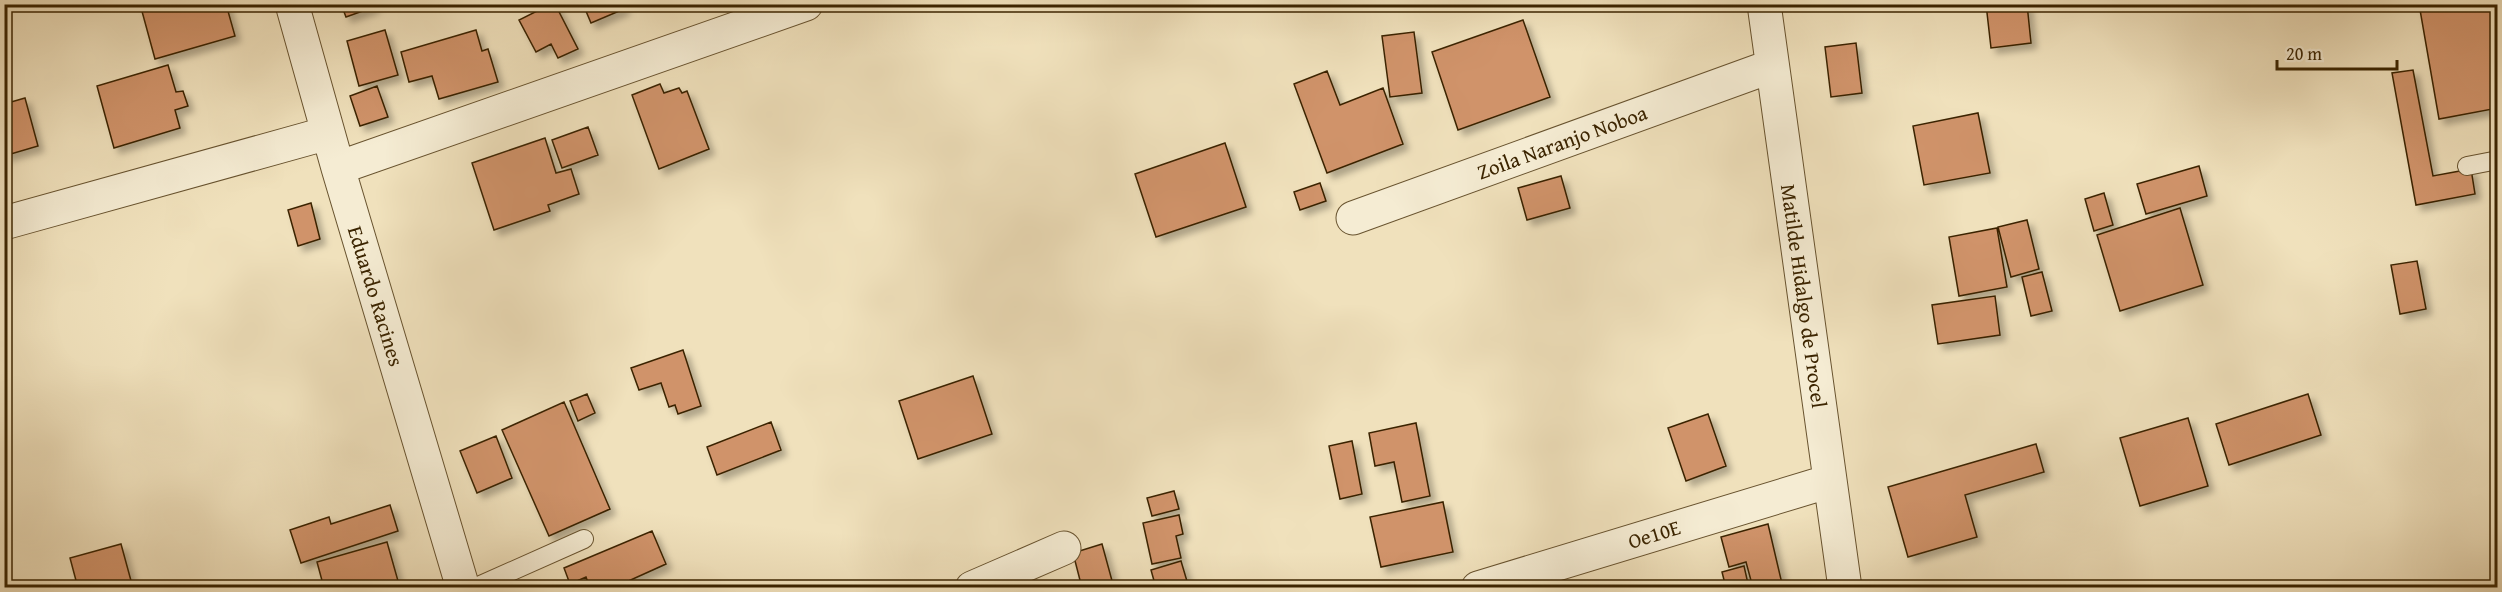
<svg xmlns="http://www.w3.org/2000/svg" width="2502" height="592" viewBox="0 0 2502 592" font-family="'Gentium Book Plus',serif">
  <defs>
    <filter id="shadow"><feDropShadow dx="5.5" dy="5.5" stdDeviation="3" flood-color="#0004"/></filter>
  </defs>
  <rect width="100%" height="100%" fill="#f0e1bc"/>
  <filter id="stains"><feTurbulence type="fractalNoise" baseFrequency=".00333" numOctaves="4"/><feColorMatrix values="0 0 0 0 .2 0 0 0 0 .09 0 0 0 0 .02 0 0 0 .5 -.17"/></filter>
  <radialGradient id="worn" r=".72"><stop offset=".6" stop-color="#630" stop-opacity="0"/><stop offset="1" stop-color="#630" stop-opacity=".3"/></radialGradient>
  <path fill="#d0936b" stroke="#3b2400" stroke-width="1.5" filter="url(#shadow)" d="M140,4H226L235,36L155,59Z
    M341,4H374V7L346,17Z
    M551,4H555L578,49L558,58L551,44L536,52L519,20Z
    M583,4H623L624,9L591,23Z
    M1986,4H2027L2031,43L1991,48Z
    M2419,4H2498V108L2439,119Z
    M1523,20L1550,97L1458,130L1432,52Z
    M385,30L398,75L359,86L347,41Z
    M476,30L482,51L488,49L498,82L439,99L432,76L409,82L401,52Z
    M1414,32L1422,93L1390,97L1382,36Z
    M1856,43L1862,93L1831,97L1825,47Z
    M168,65L176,92L183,91L188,106L175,110L180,128L114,148L97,86Z
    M2413,70L2433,176L2471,169L2475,194L2416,205L2392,73Z
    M1327,71L1340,105L1383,88L1403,144L1327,173L1294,84Z
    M660,84L664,93L679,88L682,93L687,91L709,149L659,169L632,95Z
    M377,86L388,117L360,126L350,96Z
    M25,98L38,146L4,156V104Z
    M1978,113L1990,173L1924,185L1913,126Z
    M588,127L598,155L562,168L552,140Z
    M545,138L556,173L571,169L579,194L548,205L550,211L494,230L472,163Z
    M1225,143L1246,207L1156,237L1135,174Z
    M2199,166L2207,196L2146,214L2137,184Z
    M1561,176L1570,208L1527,220L1518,188Z
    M1320,183L1326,201L1300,210L1294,192Z
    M2104,193L2113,225L2094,231L2085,199Z
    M311,203L320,239L298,246L288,210Z
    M2180,208L2203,285L2120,311L2097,235Z
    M2027,220L2039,269L2011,277L1998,227Z
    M1997,228L2007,287L1959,296L1949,237Z
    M2417,261L2426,309L2400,314L2391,265Z
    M2042,272L2052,311L2031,316L2022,277Z
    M1995,296L2000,335L1938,344L1932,305Z
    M683,350L701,406L678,414L675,405L669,407L661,383L639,390L631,368Z
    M973,376L992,434L918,459L899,401Z
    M587,394L595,413L578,421L570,401Z
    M2308,394L2321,435L2229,465L2216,424Z
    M564,402L610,509L549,536L502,430Z
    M1708,414L1726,466L1686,481L1668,428Z
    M2188,418L2208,486L2140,506L2120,438Z
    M771,422L781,450L717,475L707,447Z
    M1416,423L1430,496L1402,502L1394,462L1375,466L1369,433Z
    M496,436L512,478L477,493L460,451Z
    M1352,441L1362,494L1340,499L1329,446Z
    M2036,444L2044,472L1965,495L1977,537L1908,557L1888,487Z
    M1174,491L1179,509L1152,516L1147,498Z
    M1443,502L1453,552L1381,567L1370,517Z
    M390,505L398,531L301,563L290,530L329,517L331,524Z
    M1179,515L1183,534L1176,536L1181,558L1152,564L1143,523Z
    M1768,524L1783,588H1753L1746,562L1729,567L1721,537Z
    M652,531L666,564L613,588H590L586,577L570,584L564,568Z
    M387,542L400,588H324L317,562Z
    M121,544L133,588H78L70,558Z
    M1102,544L1114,588H1082L1073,553Z
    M1181,561L1189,588H1156L1151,570Z
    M1744,566L1749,588H1726L1722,572Z"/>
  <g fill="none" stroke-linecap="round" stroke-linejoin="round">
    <g stroke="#68532f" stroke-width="20">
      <path id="service" d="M2467,166L2498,160
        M474,588L584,539"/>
    </g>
    <g stroke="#68532f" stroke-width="35">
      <path id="minor" d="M292,4L338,168L463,588
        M1764,4L1845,588
        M338,168L806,4
        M1353,218L1772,66
        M4,223L328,133
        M972,588L1064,548
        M1478,588L1830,481"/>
    </g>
    <use href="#service" stroke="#f5ecd3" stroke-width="18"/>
    <use href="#minor" stroke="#f5ecd3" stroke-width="33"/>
  </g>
  <g text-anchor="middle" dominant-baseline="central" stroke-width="4.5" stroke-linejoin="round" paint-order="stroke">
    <g font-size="21" fill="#3b2400" stroke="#f5ecd3">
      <text transform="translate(1562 142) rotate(-20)">Zoila Naranjo Noboa</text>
      <text transform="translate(376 296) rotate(73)">Eduardo Racines</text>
      <text transform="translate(1804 296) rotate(82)">Matilde Hidalgo de Procel</text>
      <text transform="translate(1654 534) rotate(-17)">Oe10E</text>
    </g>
  </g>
  <rect width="2502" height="592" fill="none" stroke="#f0e1bc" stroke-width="24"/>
  <rect x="6" y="6" width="2490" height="580" fill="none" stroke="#3b2400" stroke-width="3"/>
  <rect x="12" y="12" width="2478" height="568" fill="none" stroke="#3b2400" stroke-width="1.5"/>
  <path d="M2277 60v9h120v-9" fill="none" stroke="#3b2400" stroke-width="3"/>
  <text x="2286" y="60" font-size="18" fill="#3b2400" stroke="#f5ecd3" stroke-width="4.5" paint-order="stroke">20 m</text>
  <rect width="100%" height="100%" filter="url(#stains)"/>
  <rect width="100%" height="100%" fill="url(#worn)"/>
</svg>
